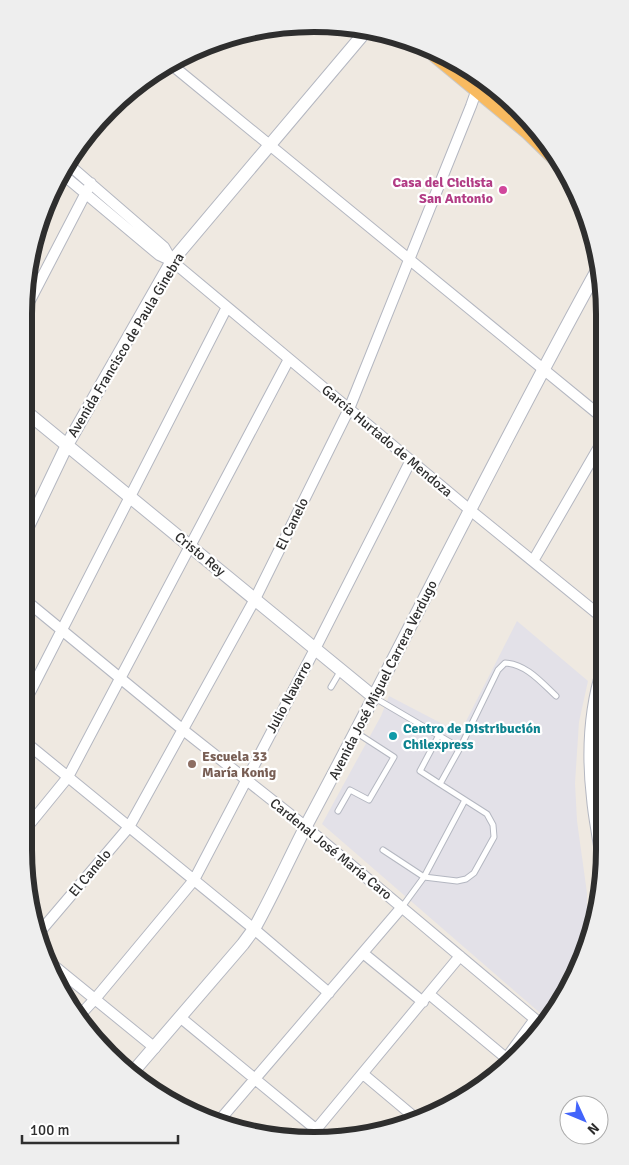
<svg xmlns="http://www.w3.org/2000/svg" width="629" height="1165" viewBox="0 0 629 1165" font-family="Signika,sans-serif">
  <rect width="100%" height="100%" fill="#efe9e1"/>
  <path fill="#e3e1e8" d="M517,621L588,681L579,722L575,783L577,821L587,893V931L583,955L566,996L547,1019L322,824L381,716L389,696L460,733Z"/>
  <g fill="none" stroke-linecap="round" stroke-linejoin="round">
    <g stroke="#b4b7c1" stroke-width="7">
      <path id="service" d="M331,687L341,670
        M375,698L460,748L440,784L487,814L493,825L494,837L474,873L466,879L457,881L424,877L383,850
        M439,735L420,771L440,784
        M460,748L498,670L505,663C526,664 541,682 556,696
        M338,811L350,790L369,800L394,757L357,733
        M402,907L424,877L465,800"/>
    </g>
    <g stroke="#b4b7c1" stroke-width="12">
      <path id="minor" d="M173,66L603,418
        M68,164L164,247L172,261
        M61,173L159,255L172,261L470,510L604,619
        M24,312L91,183
        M533,561L603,440
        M24,599L182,729L306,827L542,1025
        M24,704L227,307
        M24,741L254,929L329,993
        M24,831L68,777L289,359
        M38,934L129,827L255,599L349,409L471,106L477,89L479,76
        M363,953L423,1002
        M48,961L155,1048
        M429,994L506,1058
        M78,1017L95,999L194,880L315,649L411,460
        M181,1018L329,1140
        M363,1074L419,1121
        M492,1078L535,1019
        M218,1122L402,907
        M309,1138L460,956"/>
    </g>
    <g stroke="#b4b7c1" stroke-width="14">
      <path id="tertiary" d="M24,410L375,698
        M24,535L67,445L172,261L366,31
        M132,1073L243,944L254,929C273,895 289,859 307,824C406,639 498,449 600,265"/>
    </g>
    <g stroke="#b4b7c1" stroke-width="16">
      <path id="secondary" d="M604,874C603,848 596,823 594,798C589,755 591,710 604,669"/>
    </g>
    <g stroke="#c9c9c9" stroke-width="18">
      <path id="trunk" d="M435,54L528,131L562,164"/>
    </g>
    <use href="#service" stroke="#fff" stroke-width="5"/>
    <use href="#minor" stroke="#fff" stroke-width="10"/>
    <use href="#tertiary" stroke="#fff" stroke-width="12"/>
    <use href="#secondary" stroke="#fff" stroke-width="14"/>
    <use href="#trunk" stroke="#f8ba60" stroke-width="16"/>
  </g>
  <circle fill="#d1479c" stroke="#fff" stroke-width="2" cx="503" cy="190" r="5"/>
  <circle fill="#0f9aa8" stroke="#fff" stroke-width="2" cx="393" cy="736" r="5"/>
  <circle fill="#8d6e63" stroke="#fff" stroke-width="2" cx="192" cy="764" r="5"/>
  <g text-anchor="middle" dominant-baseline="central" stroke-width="4.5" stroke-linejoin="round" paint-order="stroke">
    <g font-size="14" font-weight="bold" fill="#b23c85" stroke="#fff" text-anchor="end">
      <text x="493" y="182">Casa del Ciclista<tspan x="493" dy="16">San Antonio</tspan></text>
    </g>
    <g font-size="14" fill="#2e2e2e" stroke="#fff">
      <text transform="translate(126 345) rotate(-59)">Avenida Francisco de Paula Ginebra</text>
      <text transform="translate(387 441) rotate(40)">García Hurtado de Mendoza</text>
      <text transform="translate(292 524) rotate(-64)">El Canelo</text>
      <text transform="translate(200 554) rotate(39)">Cristo Rey</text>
      <text transform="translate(383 680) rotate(-63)">Avenida José Miguel Carrera Verdugo</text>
      <text transform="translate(289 697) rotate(-62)">Julio Navarro</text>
      <text transform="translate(331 849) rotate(39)">Cardenal José María Caro</text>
      <text transform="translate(90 873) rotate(-50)">El Canelo</text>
    </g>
    <g font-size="14" font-weight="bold" fill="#0d838f" stroke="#fff" text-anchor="start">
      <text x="403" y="728">Centro de Distribución<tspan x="403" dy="16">Chilexpress</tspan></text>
    </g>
    <g font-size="14" font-weight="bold" fill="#785e54" stroke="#fff" text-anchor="start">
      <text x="202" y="756">Escuela 33<tspan x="202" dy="16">María Konig</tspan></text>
    </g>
  </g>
  <path d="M0 0H629V1165H0ZM314 32H314A282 282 0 0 1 596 314V850A282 282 0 0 1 314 1132H314A282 282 0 0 1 32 850V314A282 282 0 0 1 314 32Z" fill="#eee" fill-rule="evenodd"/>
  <path fill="none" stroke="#2e2e2e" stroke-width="6" d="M314 32H314A282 282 0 0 1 596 314V850A282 282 0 0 1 314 1132H314A282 282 0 0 1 32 850V314A282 282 0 0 1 314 32Z"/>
  <g transform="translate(584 1120) rotate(134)"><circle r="24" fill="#ffffff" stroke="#ababab"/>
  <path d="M0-4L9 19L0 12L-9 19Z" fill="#4264fb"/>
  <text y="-8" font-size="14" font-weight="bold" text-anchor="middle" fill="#2e2e2e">N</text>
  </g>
  <path d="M22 1135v8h156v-8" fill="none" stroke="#2e2e2e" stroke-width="2.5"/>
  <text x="30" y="1135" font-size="15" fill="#2e2e2e" stroke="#ffffff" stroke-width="4" paint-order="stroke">100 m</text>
</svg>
